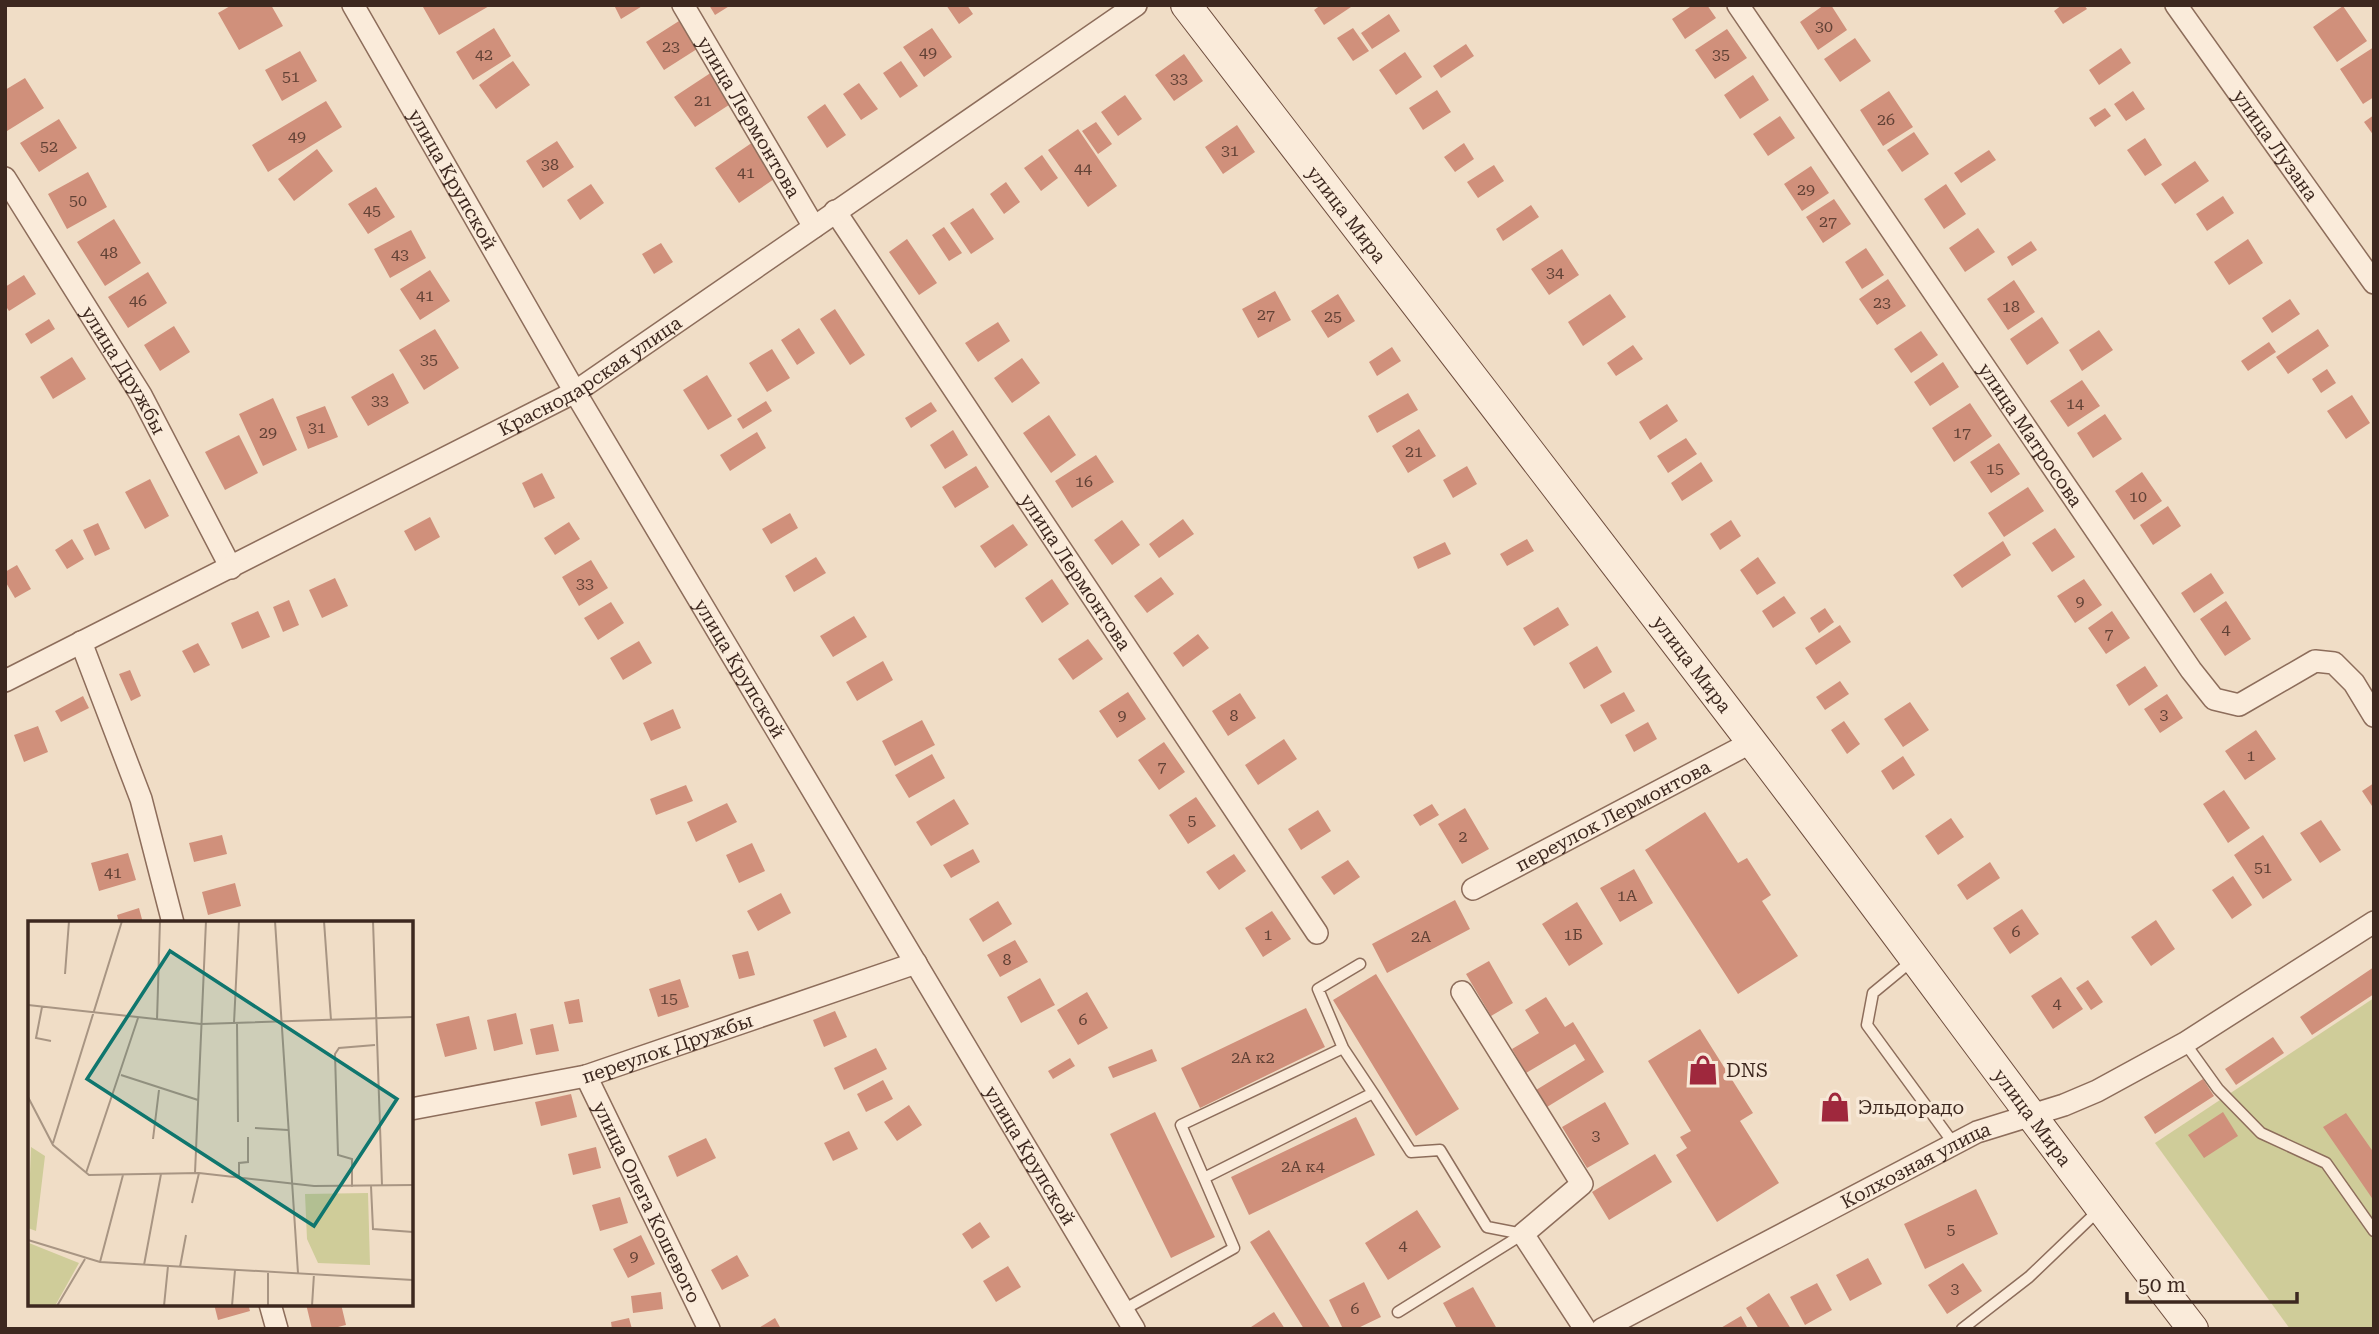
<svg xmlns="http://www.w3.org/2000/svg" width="2379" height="1334" viewBox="0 0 2379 1334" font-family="'Roboto Serif',serif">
  <rect width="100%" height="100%" fill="#f0ddc6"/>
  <path fill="#cfcc99" d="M2374,998V1329H2290L2155,1143Z"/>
  <path fill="#d0907b" d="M232,5H271L283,26L239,50L218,13Z
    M427,5H491L439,35L423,7Z
    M614,5H644L621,19Z
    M709,5H731L715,15Z
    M946,5H967L973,14L959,24Z
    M1321,5H1354L1324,25L1314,10Z
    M1693,5H1707L1716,18L1685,39L1672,19Z
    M1824,5H1831L1847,30L1818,50L1800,22Z
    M2062,5H2084L2087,9L2063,24L2054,11Z
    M2343,6L2367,41L2337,62L2313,27Z
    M1389,14L1400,31L1372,49L1361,33Z
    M679,21L697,49L664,70L646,42Z
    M494,28L511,56L473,80L456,52Z
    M932,28L952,57L924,77L903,47Z
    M1353,28L1369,51L1353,61L1337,38Z
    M1727,29L1747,58L1715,79L1695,50Z
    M1855,38L1871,61L1840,82L1824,59Z
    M1466,44L1474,56L1441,78L1433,66Z
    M2374,47V97L2363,104L2340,69Z
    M2121,48L2131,63L2099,85L2089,70Z
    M300,51L317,81L282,101L265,70Z
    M1405,52L1422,77L1396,95L1379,70Z
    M1184,54L1203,81L1174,101L1155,75Z
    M513,61L530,85L496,109L479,85Z
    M901,61L918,86L900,98L883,73Z
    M712,72L732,103L695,127L674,97Z
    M1753,75L1769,100L1740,119L1724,95Z
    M25,78L44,108L7,131L5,90Z
    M859,83L878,109L861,120L843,94Z
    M1437,90L1451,112L1423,130L1409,108Z
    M1889,91L1913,127L1883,146L1860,110Z
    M2133,91L2145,109L2126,121L2114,104Z
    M1125,95L1142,119L1118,136L1101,112Z
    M326,101L342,127L268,172L252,145Z
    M825,104L846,135L827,148L807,117Z
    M2105,108L2111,116L2095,127L2089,118Z
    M2374,115V136L2364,122Z
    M1780,116L1795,138L1768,156L1753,134Z
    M59,119L77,148L39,172L20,143Z
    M1096,122L1112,144L1098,154L1082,131Z
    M1237,125L1255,152L1223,174L1205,147Z
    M1078,129L1117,186L1088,207L1048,150Z
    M1914,132L1929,154L1902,172L1887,150Z
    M2145,138L2162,165L2145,176L2127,150Z
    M557,141L574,167L543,188L526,161Z
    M753,142L777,177L739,203L715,168Z
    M1464,143L1474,159L1455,172L1444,157Z
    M317,149L333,171L294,201L278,179Z
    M1989,150L1996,160L1961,183L1954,173Z
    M1042,155L1058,178L1041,191L1024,168Z
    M2195,161L2209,181L2175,204L2161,184Z
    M1494,165L1504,181L1478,198L1467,182Z
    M1811,166L1829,193L1802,211L1784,184Z
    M88,172L107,207L67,229L48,194Z
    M1006,182L1020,202L1004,214L990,194Z
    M591,184L604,203L580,220L567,200Z
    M1946,184L1966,214L1944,229L1924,199Z
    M376,187L395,217L368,234L348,204Z
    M2223,196L2234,213L2207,231L2196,214Z
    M1834,199L1851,224L1823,243L1806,217Z
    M1531,205L1539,217L1503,241L1496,229Z
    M973,208L994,239L971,254L950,223Z
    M114,219L141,263L105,286L77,242Z
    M944,227L962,253L949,261L932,235Z
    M1978,228L1995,252L1965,272L1949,248Z
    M411,230L426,258L390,278L374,249Z
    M907,239L937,283L919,295L889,252Z
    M2248,239L2263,263L2229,285L2214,262Z
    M2031,241L2037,250L2012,266L2007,257Z
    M661,243L673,262L654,274L642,254Z
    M1866,248L1884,275L1862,289L1845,262Z
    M1562,249L1579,275L1549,295L1531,269Z
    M430,270L450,301L420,320L400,289Z
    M148,272L167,303L128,328L108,297Z
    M24,275L36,294L9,311L5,305V287Z
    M1888,279L1906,306L1877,325L1859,299Z
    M2014,280L2035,312L2008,330L1987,299Z
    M1275,291L1291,320L1258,338L1242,309Z
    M1338,294L1355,321L1328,338L1311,311Z
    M1610,294L1626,317L1583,346L1568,322Z
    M2290,299L2300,314L2272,333L2262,318Z
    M835,309L865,355L850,365L820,319Z
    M2042,317L2059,343L2027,365L2010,339Z
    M49,319L55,329L31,344L25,334Z
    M998,322L1010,341L978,362L965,343Z
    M174,326L190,352L160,371L144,345Z
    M799,328L815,353L797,365L781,340Z
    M435,329L459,368L424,390L399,350Z
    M2318,329L2329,346L2288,374L2276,357Z
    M2099,330L2113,350L2082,371L2069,350Z
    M1921,331L1938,355L1911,373L1894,349Z
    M2269,342L2276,352L2248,371L2241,361Z
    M1633,345L1643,359L1616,376L1607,363Z
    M1392,347L1401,361L1377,376L1369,362Z
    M772,349L790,378L767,392L749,363Z
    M72,357L86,379L53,399L40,377Z
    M1022,358L1040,383L1012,403L994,378Z
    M1943,362L1959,387L1930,406L1914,382Z
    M2327,369L2336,383L2321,393L2312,379Z
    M393,373L409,403L368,426L351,397Z
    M707,375L732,416L708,430L683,390Z
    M2082,380L2100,406L2068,427L2050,401Z
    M1408,393L1418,410L1377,433L1368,416Z
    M2352,395L2370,423L2346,439L2327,411Z
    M273,398L297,450L263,466L239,414Z
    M766,401L772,411L743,429L737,419Z
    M931,402L937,411L911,428L905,418Z
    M1970,403L1992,436L1954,462L1932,428Z
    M1667,404L1678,421L1650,440L1639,422Z
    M325,406L338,437L308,449L296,417Z
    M2105,414L2122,439L2093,458L2077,433Z
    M1049,415L1076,455L1051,473L1023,433Z
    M1419,429L1436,456L1408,473L1392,446Z
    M953,430L968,455L945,469L930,445Z
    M757,432L766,448L730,471L720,455Z
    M239,435L258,473L225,490L205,452Z
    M1686,438L1697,454L1668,473L1657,456Z
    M1999,443L2020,474L1991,493L1970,462Z
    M1096,455L1114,482L1072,508L1055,481Z
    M1701,462L1713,481L1682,501L1671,483Z
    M976,466L989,487L955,508L942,487Z
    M1467,466L1477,484L1453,498L1443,480Z
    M2142,472L2162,501L2134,520L2115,491Z
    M542,473L555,498L534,508L522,483Z
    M150,479L169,516L145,529L125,492Z
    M2028,487L2044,511L2004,537L1988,513Z
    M2168,506L2181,526L2153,545L2140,525Z
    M790,513L798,528L771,544L762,529Z
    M430,517L440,537L415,551L404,531Z
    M1183,519L1194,534L1159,558L1149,544Z
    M1122,520L1140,545L1112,565L1094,540Z
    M1731,520L1741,536L1720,550L1710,534Z
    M569,522L580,539L555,555L544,538Z
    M98,523L110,549L95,556L83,530Z
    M1013,524L1028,545L995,568L980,546Z
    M2055,528L2075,557L2052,572L2032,543Z
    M72,539L84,559L67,569L55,550Z
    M1527,539L1534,551L1507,566L1500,554Z
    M2003,541L2011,555L1962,588L1953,575Z
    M1445,542L1451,554L1418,569L1413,557Z
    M816,557L826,573L794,592L785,576Z
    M1758,557L1776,583L1757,595L1740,570Z
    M591,560L608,588L579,606L562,577Z
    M17,565L31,589L15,598L5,581V572Z
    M2211,573L2224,593L2194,613L2181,593Z
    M1161,577L1174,594L1147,613L1134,596Z
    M335,578L348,606L322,618L309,590Z
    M1052,579L1069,604L1042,623L1025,598Z
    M2084,579L2102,605L2075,623L2057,596Z
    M1784,596L1796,613L1773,628L1762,611Z
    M289,600L299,625L283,632L273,607Z
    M2226,601L2251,639L2225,656L2200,619Z
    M611,602L624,623L598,640L584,618Z
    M1558,607L1569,625L1534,646L1523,628Z
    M1825,608L1834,622L1819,633L1810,618Z
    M258,611L270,637L242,649L231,623Z
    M2112,611L2130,638L2106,654L2088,628Z
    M854,616L867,637L833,657L820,636Z
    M1840,625L1851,642L1816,665L1805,648Z
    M1198,634L1209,648L1183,667L1173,653Z
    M1088,639L1103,659L1073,680L1058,659Z
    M639,641L652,663L623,680L610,658Z
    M198,643L210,665L194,673L182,651Z
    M1597,646L1612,672L1584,689L1569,663Z
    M883,661L893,680L857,701L846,682Z
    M2145,666L2158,686L2129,706L2116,685Z
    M130,670L141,696L131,701L119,674Z
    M1840,681L1849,694L1825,710L1816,697Z
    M1128,692L1146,719L1117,738L1099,711Z
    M1624,692L1635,711L1611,724L1600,705Z
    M1240,693L1256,718L1228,736L1212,711Z
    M2167,694L2183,718L2160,733L2144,709Z
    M83,696L89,708L61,722L55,711Z
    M1910,702L1929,730L1903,747L1884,719Z
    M673,709L681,728L651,741L643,723Z
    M922,720L935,745L895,766L882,741Z
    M1844,721L1860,744L1847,754L1831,730Z
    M1648,722L1657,739L1634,752L1625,735Z
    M38,726L48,752L24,762L14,735Z
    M2256,730L2276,759L2245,780L2225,751Z
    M1284,739L1297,759L1258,785L1245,765Z
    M1164,742L1185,772L1159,790L1138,760Z
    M932,754L945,778L909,798L895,775Z
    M1903,756L1915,775L1893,790L1881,771Z
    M2374,783V809L2362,791Z
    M686,785L693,801L656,815L650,799Z
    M2224,790L2250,828L2228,843L2203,804Z
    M1196,797L1216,826L1188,844L1169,815Z
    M954,799L969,824L931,846L916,822Z
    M727,803L737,822L696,842L687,822Z
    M1432,804L1439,815L1420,826L1413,815Z
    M1465,808L1489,849L1462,864L1438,824Z
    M1318,810L1331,831L1301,850L1288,829Z
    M1705,812L1738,863L1747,858L1771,895L1762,901L1798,956L1738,994L1645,850Z
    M1951,818L1964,837L1938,855L1925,836Z
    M2321,820L2341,850L2320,863L2300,833Z
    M222,835L227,854L194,862L189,843Z
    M2263,835L2292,880L2263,899L2234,855Z
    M752,843L765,871L739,883L726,855Z
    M973,849L980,862L951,878L943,865Z
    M128,853L136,880L99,891L91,863Z
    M1234,854L1246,871L1219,890L1206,872Z
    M1348,860L1360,877L1334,895L1321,877Z
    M1990,862L2000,878L1967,900L1957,885Z
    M1634,869L1653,903L1620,922L1600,888Z
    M2233,876L2252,905L2232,919L2212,890Z
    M235,883L241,906L208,915L202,892Z
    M781,893L791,913L758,931L747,911Z
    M1455,900L1470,929L1387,973L1372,944Z
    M998,901L1012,924L983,942L969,919Z
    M1577,902L1603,944L1569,966L1542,924Z
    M139,908L143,923H119L117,915Z
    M2022,909L2039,934L2010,954L1993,928Z
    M1272,911L1291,939L1263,957L1245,928Z
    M2156,920L2175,949L2151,966L2131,937Z
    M1015,940L1028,962L1000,977L987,955Z
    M748,951L755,975L739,979L732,955Z
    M1489,961L1513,1003L1491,1016L1466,974Z
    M2374,967V994L2312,1035L2300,1017Z
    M1376,974L1459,1109L1416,1136L1333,1000Z
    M2061,977L2083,1009L2053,1029L2031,996Z
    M1040,978L1055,1005L1021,1023L1007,997Z
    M680,979L689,1007L658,1017L649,989Z
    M2088,980L2103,1002L2091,1010L2076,988Z
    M1087,992L1108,1028L1078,1045L1057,1010Z
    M1546,997L1565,1027L1573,1022L1604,1072L1547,1107L1536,1090L1585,1060L1575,1044L1526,1073L1512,1049L1539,1033L1525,1010Z
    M579,999L583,1022L569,1024L564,1002Z
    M1306,1008L1325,1047L1200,1108L1181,1068Z
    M835,1011L847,1037L824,1047L813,1020Z
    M516,1013L523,1044L494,1051L487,1020Z
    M469,1016L477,1049L445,1057L436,1024Z
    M553,1024L559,1051L536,1055L530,1029Z
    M1700,1029L1753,1113L1740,1121L1779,1183L1717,1222L1676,1155L1687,1148L1680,1137L1691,1131L1648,1061Z
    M2273,1037L2284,1053L2236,1085L2225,1069Z
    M876,1048L887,1069L844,1090L834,1068Z
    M1152,1049L1157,1061L1113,1078L1108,1067Z
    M1070,1058L1075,1066L1053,1079L1048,1071Z
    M2203,1079L2214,1096L2155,1134L2144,1117Z
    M883,1080L893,1099L866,1112L857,1094Z
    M571,1094L577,1117L541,1126L535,1102Z
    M1605,1102L1629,1144L1587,1168L1562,1127Z
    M909,1105L922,1125L897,1141L884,1122Z
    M1155,1112L1215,1237L1171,1258L1110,1134Z
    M2223,1112L2238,1136L2204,1158L2188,1135Z
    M2346,1113L2374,1153V1201L2323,1127Z
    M1356,1117L1375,1155L1249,1215L1231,1177Z
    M849,1131L858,1149L833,1161L824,1143Z
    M706,1138L716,1158L677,1177L668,1156Z
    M596,1147L601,1168L573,1175L568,1154Z
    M1655,1154L1672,1182L1609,1220L1592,1192Z
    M1976,1189L1998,1234L1925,1269L1904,1224Z
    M620,1197L628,1223L600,1231L592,1205Z
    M1417,1210L1441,1247L1388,1280L1365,1243Z
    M980,1222L990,1237L972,1249L962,1234Z
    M1269,1230L1331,1329H1304L1250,1242Z
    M641,1235L655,1264L628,1278L613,1249Z
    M737,1255L749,1276L722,1290L711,1270Z
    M1868,1258L1882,1284L1850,1301L1836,1275Z
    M1963,1263L1982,1291L1947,1314L1928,1285Z
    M1008,1266L1021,1287L996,1302L983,1281Z
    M1364,1282L1381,1317L1356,1329H1343L1329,1300Z
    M1817,1283L1832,1310L1805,1325L1790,1297Z
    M1473,1287L1497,1329H1457L1443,1303Z
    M661,1292L663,1309L633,1313L631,1296Z
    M1769,1293L1791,1329H1759L1746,1308Z
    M214,1304H248L250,1311L218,1320Z
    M306,1304H341L346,1325L330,1329H312Z
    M1274,1312L1285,1329H1248Z
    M1741,1316L1748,1329H1719Z
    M629,1318L632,1329H612L611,1322Z
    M775,1318L781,1329H757Z"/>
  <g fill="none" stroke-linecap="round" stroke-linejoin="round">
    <g stroke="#8d6d5b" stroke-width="13">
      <path id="service" d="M1913,960L1873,993L1867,1025L1954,1144
        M2185,1043L2218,1089L2261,1133L2326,1163L2374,1231
        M1343,1048L1318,989L1360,964
        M1204,1178L1181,1125L1343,1048L1373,1093
        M1123,1310L1234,1248L1204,1178L1373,1093L1411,1152L1440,1150L1487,1227L1523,1234L1398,1312
        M1962,1329L2029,1277L2100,1209"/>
    </g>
    <g stroke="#8d6d5b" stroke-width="24">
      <g id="minor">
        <path id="s1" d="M353,5L575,392L1134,1329"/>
        <path id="s2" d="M683,5L814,227"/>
        <path id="s3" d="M1738,5L2191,670L2214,699L2239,705L2315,661L2334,663L2354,683L2374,716"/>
        <path id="s4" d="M2176,5L2374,283"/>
        <path id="s5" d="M5,178L141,395L231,568"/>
        <path id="s6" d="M835,211L1317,933"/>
        <path d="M81,642L141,799L173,923"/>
        <path id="s7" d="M5,681L575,392L1136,5"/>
        <path id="s8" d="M1473,889L1752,742"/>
        <path d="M1462,992L1582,1184L1523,1234L1585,1329"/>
        <path id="s9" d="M586,1076L709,1329"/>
        <path id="s10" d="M411,1109L586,1076L916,963"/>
        <path d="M270,1304L277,1329"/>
        <path id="s11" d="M1602,1329L1977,1132L2064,1105L2097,1091L2185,1043L2374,922"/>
      </g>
    </g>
    <g stroke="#6f4e3e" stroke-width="32">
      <g id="secondary">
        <path id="s12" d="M1186,5C1374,250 1564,495 1751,741C1900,936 2043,1135 2193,1329"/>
      </g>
    </g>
    <use href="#service" stroke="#faebda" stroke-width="10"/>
    <use href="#minor" stroke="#faebda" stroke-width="21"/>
    <use href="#secondary" stroke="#faebda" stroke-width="30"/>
  </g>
  <defs>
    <g id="shop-bare" transform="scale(2.415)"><path d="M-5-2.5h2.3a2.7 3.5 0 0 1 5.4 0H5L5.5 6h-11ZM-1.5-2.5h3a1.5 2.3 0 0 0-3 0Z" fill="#9f283d" stroke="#f7e8d7" stroke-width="2.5" paint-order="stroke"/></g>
  </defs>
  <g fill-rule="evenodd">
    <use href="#shop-bare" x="1703" y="1070"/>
    <use href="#shop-bare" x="1835" y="1107"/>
  </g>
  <g text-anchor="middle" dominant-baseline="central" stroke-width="7" stroke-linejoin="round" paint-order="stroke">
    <g font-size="16" fill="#624236">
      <text x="1824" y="26">30</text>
      <text x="671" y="46">23</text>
      <text x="928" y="52">49</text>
      <text x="484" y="54">42</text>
      <text x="1721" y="54">35</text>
      <text x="291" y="76">51</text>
      <text x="1179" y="78">33</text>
      <text x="703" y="100">21</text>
      <text x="1886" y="119">26</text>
      <text x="297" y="136">49</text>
      <text x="49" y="146">52</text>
      <text x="1230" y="150">31</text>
      <text x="550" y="164">38</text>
      <text x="1083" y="168">44</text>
      <text x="746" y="172">41</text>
      <text x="1806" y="189">29</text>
      <text x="78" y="200">50</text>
      <text x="372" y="210">45</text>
      <text x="1828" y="221">27</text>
      <text x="109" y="252">48</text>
      <text x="400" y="254">43</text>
      <text x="1555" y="272">34</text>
      <text x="425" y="295">41</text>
      <text x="138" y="300">46</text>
      <text x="1882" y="302">23</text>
      <text x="2011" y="306">18</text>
      <text x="1266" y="314">27</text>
      <text x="1333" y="316">25</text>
      <text x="429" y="359">35</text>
      <text x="380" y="400">33</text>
      <text x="2075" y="403">14</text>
      <text x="317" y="427">31</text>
      <text x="268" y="432">29</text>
      <text x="1962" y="432">17</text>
      <text x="1414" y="451">21</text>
      <text x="1995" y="468">15</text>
      <text x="1084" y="481">16</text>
      <text x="2138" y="496">10</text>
      <text x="585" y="583">33</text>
      <text x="2080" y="601">9</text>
      <text x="2226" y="629">4</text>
      <text x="2109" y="633">7</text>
      <text x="2164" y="714">3</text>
      <text x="1122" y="715">9</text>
      <text x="1234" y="715">8</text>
      <text x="2251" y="755">1</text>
      <text x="1162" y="766">7</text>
      <text x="1192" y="820">5</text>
      <text x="1463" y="836">2</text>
      <text x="2263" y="867">51</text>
      <text x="113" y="872">41</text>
      <text x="1627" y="895">1А</text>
      <text x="2016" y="931">6</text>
      <text x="1268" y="934">1</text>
      <text x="1573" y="934">1Б</text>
      <text x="1421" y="936">2А</text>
      <text x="1007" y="959">8</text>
      <text x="669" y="998">15</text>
      <text x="2057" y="1003">4</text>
      <text x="1083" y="1019">6</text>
      <text x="1253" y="1057">2А к2</text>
      <text x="1596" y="1135">3</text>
      <text x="1303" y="1166">2А к4</text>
      <text x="1951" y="1229">5</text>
      <text x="1403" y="1245">4</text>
      <text x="634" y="1256">9</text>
      <text x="1955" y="1288">3</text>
      <text x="1355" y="1308">6</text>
    </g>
    <g font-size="19" fill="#3d281f" stroke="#f7e8d7">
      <text stroke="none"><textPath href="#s2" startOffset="130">улица Лермонтова</textPath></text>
      <text stroke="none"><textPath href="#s4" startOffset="172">улица Лузана</textPath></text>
      <text stroke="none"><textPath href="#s1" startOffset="201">улица Крупской</textPath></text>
      <text stroke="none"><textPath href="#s12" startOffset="264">улица Мира</textPath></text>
      <text stroke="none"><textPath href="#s5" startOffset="226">улица Дружбы</textPath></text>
      <text stroke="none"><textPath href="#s7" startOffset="660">Краснодарская улица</textPath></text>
      <text stroke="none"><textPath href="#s3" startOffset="520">улица Матросова</textPath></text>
      <text stroke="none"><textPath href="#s6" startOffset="434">улица Лермонтова</textPath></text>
      <text stroke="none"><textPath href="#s12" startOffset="831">улица Мира</textPath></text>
      <text stroke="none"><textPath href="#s1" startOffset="768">улица Крупской</textPath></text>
      <text stroke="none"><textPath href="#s8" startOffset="158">переулок Лермонтова</textPath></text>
      <text stroke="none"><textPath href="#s10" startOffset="264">переулок Дружбы</textPath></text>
      <text stroke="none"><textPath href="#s12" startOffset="1398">улица Мира</textPath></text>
      <text stroke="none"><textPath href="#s1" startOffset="1335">улица Крупской</textPath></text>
      <text stroke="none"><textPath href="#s11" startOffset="354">Колхозная улица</textPath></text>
      <text stroke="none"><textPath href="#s9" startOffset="140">улица Олега Кошевого</textPath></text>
    </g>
    <g font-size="19" fill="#3d281f" stroke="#f7e8d7" text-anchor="start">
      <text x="1726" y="1070">DNS</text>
      <text x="1858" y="1107">Эльдорадо</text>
    </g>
  </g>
  <g transform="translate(28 921)">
    <rect width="385" height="385" fill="#f0ddc6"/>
    <path d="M3,226L17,235L8,310L0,307ZM340,272L342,344L290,342L279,318L277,273ZM1,322L51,342L27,385H0Z" fill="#cfcc99"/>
    <path fill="none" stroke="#a89583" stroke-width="2" d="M247,0L270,352M296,0L303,99M345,0L354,264M37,53L41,0M0,84L173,103L385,96M14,86L8,117L23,120M129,99L132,0M206,102L211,0M209,102L210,201M93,154L170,179M0,176L25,224L61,254L171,252L286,265L385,264M227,207L260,209M125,218L131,169M25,222L94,0M58,252L110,97M167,252L178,0M211,256V242L220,241V216M343,265L345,308L385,311M324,266V238L310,234L307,133L311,127L347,124M164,282L171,252M0,319L72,341L385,359M72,341L95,254M116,344L133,253M152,346L158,314M29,385L57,338M136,385L140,345M204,385L207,349M240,385V352M284,385L286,353"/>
    <path fill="#0f766e" fill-opacity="0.15" stroke="#0f766e" stroke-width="3.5" d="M142,30L369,178L286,305L59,158Z"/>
    <rect width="385" height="385" fill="none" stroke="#3d281f" stroke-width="3.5"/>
  </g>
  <rect width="2379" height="1334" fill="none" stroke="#3d281f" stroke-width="14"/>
  <path d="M2127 1292v10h170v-10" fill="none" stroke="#3d281f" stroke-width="3.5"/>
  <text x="2138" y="1292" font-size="21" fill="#3d281f" stroke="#f7e8d7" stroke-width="5" paint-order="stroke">50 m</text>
</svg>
